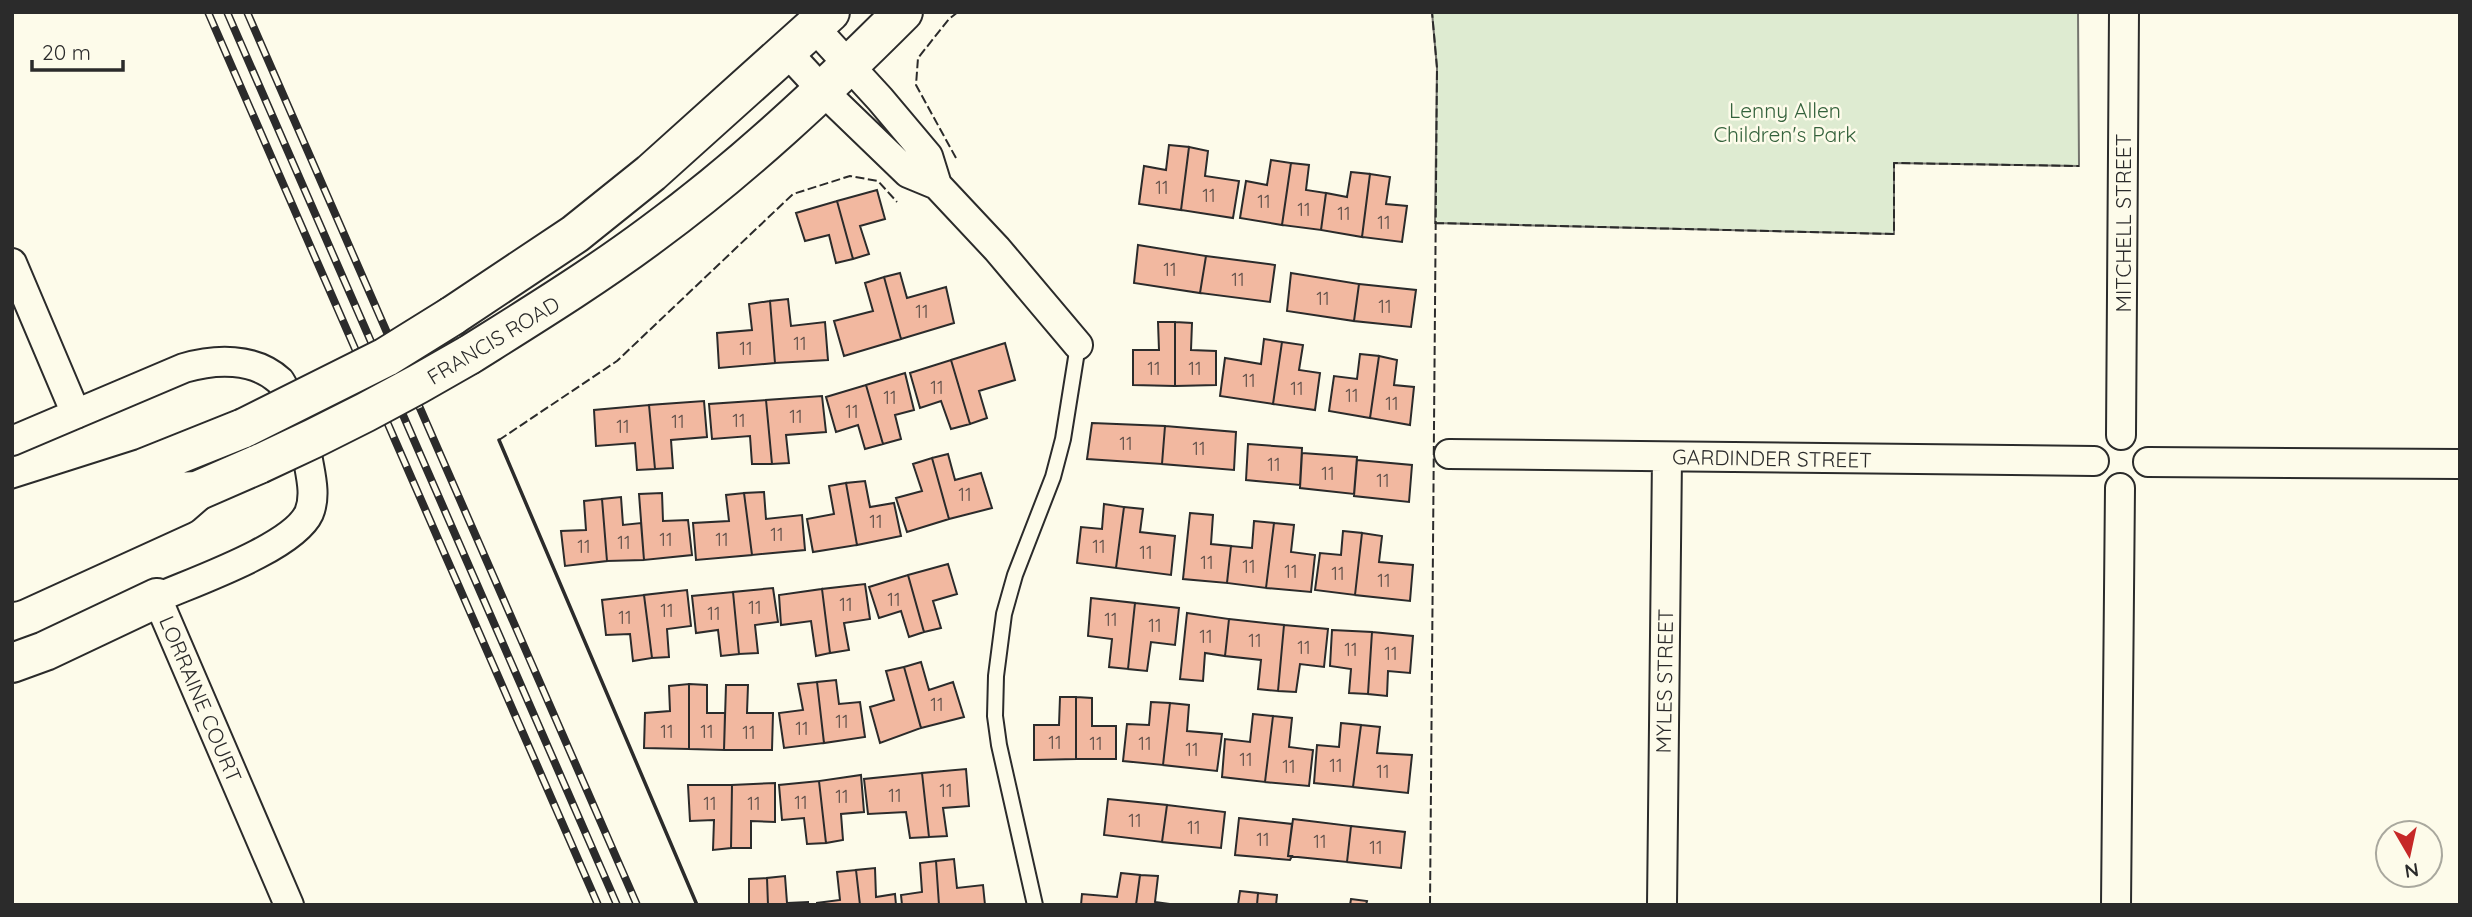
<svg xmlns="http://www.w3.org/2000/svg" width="2472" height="917" viewBox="0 0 2472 917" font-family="Quicksand,sans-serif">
  <rect width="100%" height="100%" fill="#fdfbea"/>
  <path fill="#deebd1" stroke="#74746e" stroke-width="2" d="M1432,12H2078L2079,166L1894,163V234L1435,223L1437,68Z"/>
  <path fill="#f2b8a0" stroke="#2b2b2b" stroke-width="2" d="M1169,145L1189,147L1181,210L1139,204L1144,166L1166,170Z
    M1189,147L1208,151L1205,176L1239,181L1233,218L1181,210Z
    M1271,160L1291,163L1282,225L1240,218L1246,181L1267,185Z
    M1291,163L1309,165L1306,190L1326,193L1321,230L1282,225Z
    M1351,172L1370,174L1362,237L1321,230L1326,193L1347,197Z
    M1370,174L1390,177L1386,204L1407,206L1402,242L1362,237Z
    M877,190L885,219L860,226L869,254L853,259L837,201Z
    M837,201L853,259L836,263L829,235L805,241L796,213Z
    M1138,245L1206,256L1200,293L1134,283Z
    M1206,256L1275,265L1270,302L1200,293Z
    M900,273L907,298L946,287L954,323L901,339L884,277Z
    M1291,273L1359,284L1354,321L1287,311Z
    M884,277L901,339L844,356L834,321L873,311L865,283Z
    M1359,284L1416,290L1411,327L1354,321Z
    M788,299L791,326L825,322L828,360L775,363L770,301Z
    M770,301L775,363L719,368L717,333L752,330L749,304Z
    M1158,322H1175V386L1133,385V350H1159Z
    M1175,322L1192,323L1191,350L1216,351V385L1175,386Z
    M1264,339L1282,342L1273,404L1220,396L1225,358L1261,364Z
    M1282,342L1303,345L1299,370L1320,373L1315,410L1273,404Z
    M1005,343L1015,380L979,391L987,418L970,424L951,360Z
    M1360,354L1379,356L1370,418L1329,411L1334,376L1357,379Z
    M1379,356L1397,360L1394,385L1414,387L1410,425L1370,418Z
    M951,360L970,424L951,429L941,401L920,408L910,373Z
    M905,373L914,410L895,415L901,439L883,444L866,385Z
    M866,385L883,444L865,449L858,425L836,432L826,397Z
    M822,396L826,432L786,435L789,463L772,464L766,400Z
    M766,400L772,464H752L750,436L712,439L709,404Z
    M704,401L707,437L671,440L673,468L655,469L649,405Z
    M649,405L655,469L637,470L635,443L596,446L594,410Z
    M1092,423L1165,426L1162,464L1087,459Z
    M1165,426L1236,432L1234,470L1162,464Z
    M1248,444L1302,448L1300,485L1246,480Z
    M1302,453L1357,457L1354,494L1300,488Z
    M948,454L955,480L981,473L992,508L949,519L932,458Z
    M932,458L949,519L907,532L896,498L922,491L913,464Z
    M1357,460L1412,465L1409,502L1354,496Z
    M865,481L870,507L894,503L901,536L857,545L846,483Z
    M846,483L857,545L813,552L807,519L834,514L829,486Z
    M764,492L766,519L802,515L805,550L752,555L744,493Z
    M662,493L663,521L688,520L692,555L644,560L639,494Z
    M744,493L752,555L696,560L693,523L729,521L726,495Z
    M621,497L623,525L641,523L644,560L607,561L602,499Z
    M602,499L607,561L565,566L561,531L586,530L584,501Z
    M1104,504L1124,507L1116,568L1077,563L1081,527L1102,529Z
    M1124,507L1143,509L1140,532L1175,536L1171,575L1116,568Z
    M1190,513L1213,515L1211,544L1231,546L1227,583L1183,579Z
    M1254,521L1274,523L1266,588L1227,583L1231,546L1252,548Z
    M1274,523L1294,525L1291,552L1315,555L1311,592L1266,588Z
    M1343,531L1362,533L1355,595L1315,590L1320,553L1341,555Z
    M1362,533L1382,536L1379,562L1413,565L1410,601L1355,595Z
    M948,564L957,594L933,601L941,628L924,632L908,575Z
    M908,575L924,632L909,637L901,611L879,618L869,587Z
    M865,584L870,619L844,623L849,650L830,653L822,589Z
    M773,588L778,622L755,625L758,653L739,654L733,592Z
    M822,589L830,653L816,656L811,621L781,625L779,595Z
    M687,590L691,626L667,629L669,657L652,658L644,595Z
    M733,592L739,654L721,656L718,630L696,633L692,596Z
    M644,595L652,658L633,661L630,634L606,635L602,600Z
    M1091,598L1135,603L1128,669L1109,667L1112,639L1088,636Z
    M1135,603L1179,608L1175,645L1151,642L1147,671L1128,669Z
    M1187,613L1229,619L1225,656L1205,653L1203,681L1180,679Z
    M1229,619L1284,625L1278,691L1258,689L1261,660L1225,656Z
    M1284,625L1328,629L1324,667L1300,664L1296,692L1278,691Z
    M1332,630L1372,632L1368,694L1349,693L1351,669L1330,666Z
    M1372,632L1413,636L1410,673L1388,671L1387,696L1368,694Z
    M921,662L929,690L953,682L964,717L921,728L904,667Z
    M904,667L921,728L880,743L870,707L894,700L886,671Z
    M836,680L839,704L860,702L865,737L824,743L817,682Z
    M817,682L824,743L784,748L779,713L803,710L798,684Z
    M689,684L707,685V713H725L724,750L689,749Z
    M689,684V749L644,748L645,713L670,711L669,686Z
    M726,685H748L747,713H773L772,750H724Z
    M1060,697H1076V759L1034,760V725H1059Z
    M1076,697L1092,698V726H1116V759H1076Z
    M1151,702L1170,703L1163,765L1123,761L1127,724L1149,725Z
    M1170,703L1189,705L1187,731L1222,734L1217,771L1163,765Z
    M1253,714L1273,716L1265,782L1222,777L1225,739L1250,742Z
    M1273,716L1292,718L1289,747L1313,750L1309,786L1265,782Z
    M1341,723L1361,725L1353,787L1314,783L1317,745L1339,747Z
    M1361,725L1380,727L1377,753L1412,755L1408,793L1353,787Z
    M966,769L969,806L943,808L947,836L929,837L922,773Z
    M922,773L929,837L910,838L906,812L868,814L864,779Z
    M861,775L864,812L841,814L843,840L826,843L819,781Z
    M819,781L826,843L807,844L804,818L782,820L779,785Z
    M775,783V822L751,821V848H731L732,785Z
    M688,785H732L731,848L713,850L714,820L690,821Z
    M1108,799L1167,805L1162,842L1104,835Z
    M1167,805L1225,812L1221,848L1162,842Z
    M1239,818L1292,824L1288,856H1292L1290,860L1235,855Z
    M1293,819L1351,826L1347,862L1288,856Z
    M1351,826L1405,832L1401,868L1347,862Z
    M954,859L957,888L983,885L985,905H939L936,861Z
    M936,861L939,905H902L901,895L922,892L920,863Z
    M875,868L876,897L895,894L896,905H860L856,870Z
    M856,870L860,905H817V903L840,900L837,872Z
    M1121,873L1140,875L1136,905H1081L1082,894L1117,897Z
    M1140,875L1158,876L1155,902L1177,905H1136Z
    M785,876L787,903L808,902V905H768L767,878Z
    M767,878L768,905H739L749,904V879Z
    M1240,891L1258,893L1257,905H1238Z
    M1258,893L1277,895L1276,905H1257Z
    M1351,899L1367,901L1366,905H1350Z"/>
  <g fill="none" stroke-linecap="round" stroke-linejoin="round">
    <g stroke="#2b2b2b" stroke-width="18">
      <path id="lane" d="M1035,905L999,745L995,716L996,676L1004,614L1015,575L1053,477L1063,439L1078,345"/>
    </g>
    <g stroke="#2b2b2b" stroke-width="32">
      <path id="street" d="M813,26L880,99L928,156L937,185
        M785,50L823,91L908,173L937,185L997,249L1078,345
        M12,263L76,414
        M2121,435L2124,12
        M12,441L184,368C215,359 254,357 280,381C283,384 302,427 304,434C307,442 307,452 308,460C311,477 316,496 309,513C293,548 193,582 157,598L289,905
        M1449,454L2094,461
        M2148,462L2460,464
        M1662,905L1667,457
        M2116,905L2120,488"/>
    </g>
    <g stroke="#2b2b2b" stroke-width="42">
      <path id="secondary" d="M452,316L575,234L651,173L830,12
        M469,355C531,316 593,278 652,234C742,168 824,91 903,12
        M12,510L144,468L244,428
        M12,547L102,520L175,492L197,491L259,464"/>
    </g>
    <g stroke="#2b2b2b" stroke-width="42">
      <path id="highway" d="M12,582L181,505L197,491
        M12,663L45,651L157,598"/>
    </g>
    <use href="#lane" stroke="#fdfbea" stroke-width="14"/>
    <use href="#street" stroke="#fdfbea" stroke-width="28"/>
    <use href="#secondary" stroke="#fdfbea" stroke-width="38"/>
    <use href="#highway" stroke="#fdfbea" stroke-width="38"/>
    <g stroke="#2b2b2b" stroke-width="8">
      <path id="rail" d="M208,12L598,905
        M227,12L617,905
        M247,12L637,905"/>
    </g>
    <use href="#rail" stroke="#fdfbea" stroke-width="5" stroke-dasharray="16" stroke-linecap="butt"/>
    <g stroke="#2b2b2b" stroke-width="42" stroke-linecap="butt">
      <path id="secondary-bridge" d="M244,428L386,357L452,316
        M259,464C332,431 401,395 469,355"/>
    </g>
    <use href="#secondary-bridge" stroke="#fdfbea" stroke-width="38"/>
    <path stroke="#2b2b2b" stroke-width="2" stroke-dasharray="9 3.5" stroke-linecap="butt" d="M956,158L916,85L918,58L949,19L958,12
      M1435,223L1894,234V163L2079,166
      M499,440L617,361L793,194L850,176L878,181L897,202
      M1430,905L1437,68L1432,12"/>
    <path stroke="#2b2b2b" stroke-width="3.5" d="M499,440L697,905"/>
  </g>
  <g text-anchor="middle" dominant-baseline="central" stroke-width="5" stroke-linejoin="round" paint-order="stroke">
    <g font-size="18" fill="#5d4e48">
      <text x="1162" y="187">11</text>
      <text x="1209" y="195">11</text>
      <text x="1264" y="201">11</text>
      <text x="1304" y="209">11</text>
      <text x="1344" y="213">11</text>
      <text x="1384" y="222">11</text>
      <text x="1170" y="269">11</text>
      <text x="1238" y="279">11</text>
      <text x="1323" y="298">11</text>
      <text x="1385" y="306">11</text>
      <text x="922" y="311">11</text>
      <text x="800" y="343">11</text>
      <text x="746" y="348">11</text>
      <text x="1154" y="368">11</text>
      <text x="1195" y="368">11</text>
      <text x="1249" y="380">11</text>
      <text x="937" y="387">11</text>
      <text x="1297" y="388">11</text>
      <text x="1352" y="395">11</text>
      <text x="890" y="397">11</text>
      <text x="1392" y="403">11</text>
      <text x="852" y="411">11</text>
      <text x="796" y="416">11</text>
      <text x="739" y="420">11</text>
      <text x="678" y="421">11</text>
      <text x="623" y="426">11</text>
      <text x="1126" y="443">11</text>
      <text x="1199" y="448">11</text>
      <text x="1274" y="464">11</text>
      <text x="1328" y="473">11</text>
      <text x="1383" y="480">11</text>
      <text x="965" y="494">11</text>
      <text x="876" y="521">11</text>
      <text x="777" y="534">11</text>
      <text x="666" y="539">11</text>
      <text x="722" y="539">11</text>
      <text x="624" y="542">11</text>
      <text x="584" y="546">11</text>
      <text x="1099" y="546">11</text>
      <text x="1146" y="552">11</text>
      <text x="1207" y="562">11</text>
      <text x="1249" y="566">11</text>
      <text x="1291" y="571">11</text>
      <text x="1338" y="573">11</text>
      <text x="1384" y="580">11</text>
      <text x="894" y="599">11</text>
      <text x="846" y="604">11</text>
      <text x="755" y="607">11</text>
      <text x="667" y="610">11</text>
      <text x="714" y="613">11</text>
      <text x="625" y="617">11</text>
      <text x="1111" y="619">11</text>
      <text x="1155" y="625">11</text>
      <text x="1206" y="636">11</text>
      <text x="1255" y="640">11</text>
      <text x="1304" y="647">11</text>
      <text x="1351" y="649">11</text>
      <text x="1391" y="653">11</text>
      <text x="937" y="704">11</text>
      <text x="842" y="721">11</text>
      <text x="802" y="728">11</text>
      <text x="667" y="731">11</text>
      <text x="707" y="731">11</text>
      <text x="749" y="732">11</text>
      <text x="1055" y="742">11</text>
      <text x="1096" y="743">11</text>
      <text x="1145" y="743">11</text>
      <text x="1192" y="749">11</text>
      <text x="1246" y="759">11</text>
      <text x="1336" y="765">11</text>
      <text x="1289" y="766">11</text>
      <text x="1383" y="771">11</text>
      <text x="946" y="790">11</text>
      <text x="895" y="795">11</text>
      <text x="842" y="796">11</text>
      <text x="801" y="802">11</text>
      <text x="710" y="803">11</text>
      <text x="754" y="803">11</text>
      <text x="1135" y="820">11</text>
      <text x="1194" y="827">11</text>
      <text x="1263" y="839">11</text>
      <text x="1320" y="841">11</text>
      <text x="1376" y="847">11</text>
    </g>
    <g font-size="21" fill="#34623c" stroke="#fdfbea">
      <text x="1785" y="110">Lenny Allen<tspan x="1785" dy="24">Children's Park</tspan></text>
    </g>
    <g font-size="21" fill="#2b2b2b" stroke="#fdfbea">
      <text transform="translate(2123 223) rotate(-90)">MITCHELL STREET</text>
      <text transform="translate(493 340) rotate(-31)">FRANCIS ROAD</text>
      <text transform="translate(1772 458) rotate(1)">GARDINDER STREET</text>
      <text transform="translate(1664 681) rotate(-89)">MYLES STREET</text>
      <text transform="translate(201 699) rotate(67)">LORRAINE COURT</text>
    </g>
  </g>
  <rect width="2472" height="917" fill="none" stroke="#2b2b2b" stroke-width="28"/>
  <g transform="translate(2409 854) rotate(171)"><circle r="33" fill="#fdfbea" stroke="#a9a89e" stroke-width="2"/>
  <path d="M0-5L12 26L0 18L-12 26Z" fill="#c62828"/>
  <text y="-10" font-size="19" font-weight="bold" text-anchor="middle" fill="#2b2b2b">N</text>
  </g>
  <path d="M32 60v10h91v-10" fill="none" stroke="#2b2b2b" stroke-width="3.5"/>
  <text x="42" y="60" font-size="21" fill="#2b2b2b" stroke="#fdfbea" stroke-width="5" paint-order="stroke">20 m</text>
</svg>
